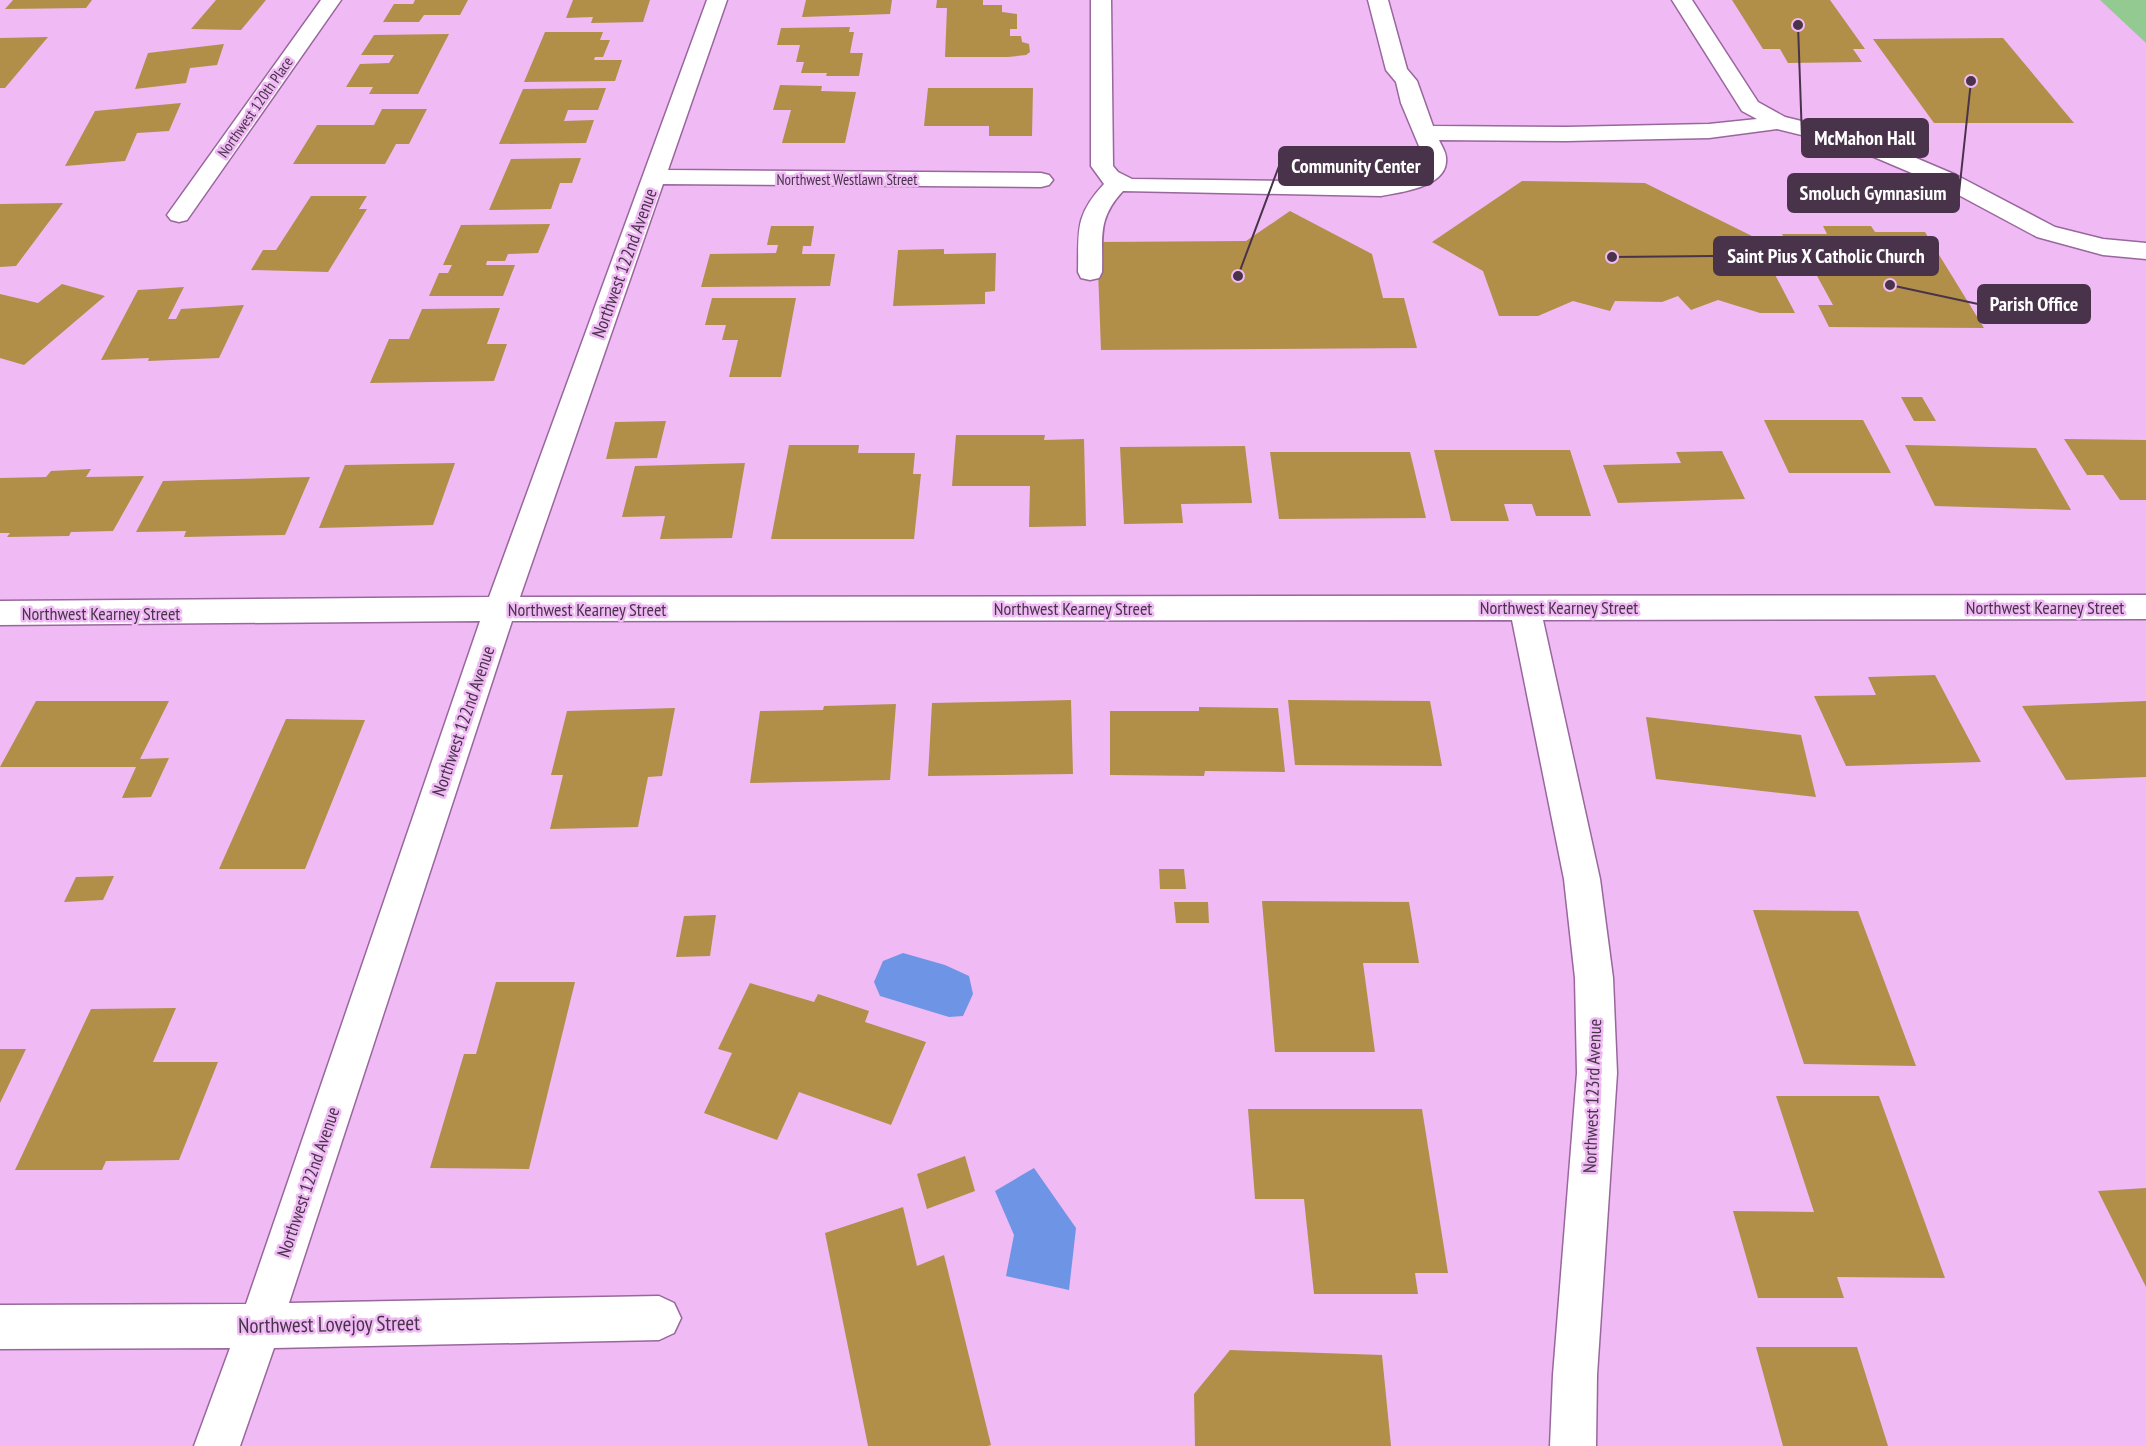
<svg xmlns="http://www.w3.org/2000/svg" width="2146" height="1446" viewBox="0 0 2146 1446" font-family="'PT Sans Narrow',sans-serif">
  <rect width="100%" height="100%" fill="#f0baf4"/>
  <path fill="#93ca92" d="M2100,0H2146V43Z"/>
  <path fill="#6d94e5" d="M903,953L945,965L969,976L973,994L963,1016L949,1017L880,996L874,982L883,961Z
    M1034,1168L1076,1228L1069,1290L1006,1276L1014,1235L995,1191Z"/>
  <path fill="#b18f49" d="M13,0H92L86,8L5,9Z
    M216,0H266L241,30L191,29Z
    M415,0H468L460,15H424L419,22H383L394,4H413Z
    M573,0H650L643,22L591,23L593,17L566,18Z
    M806,0H892L890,14L802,17Z
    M937,0H983V5H1002V12L1017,14V29H1010V36H1021L1022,42L1029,44L1030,52L1026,55L1008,57H945L947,8H936Z
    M1732,0H1830L1865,49H1853L1862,62L1788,63L1780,49H1763Z
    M850,27L849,32H854L850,53H863L859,76H826L827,73H801L804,62H796L800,45H777L781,28Z
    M545,32H603L600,40H610L603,57H595L594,60H622L615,81L524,82Z
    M449,34L418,94H369L373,87H346L360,64L389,63L394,55H361L374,35Z
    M48,37L5,88H0V38Z
    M2003,38L2074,123H1934L1873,39Z
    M224,44L217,65L190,68L186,83L135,89L148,53Z
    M780,85L822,86L821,91L856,92L845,143H782L791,110H773Z
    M606,88L598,110H568L564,121L594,120L586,143L499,144L523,89Z
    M928,88H1033L1032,136H989V126H924Z
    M181,103L169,131L137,133L125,161L65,166L95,111Z
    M382,109H427L409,144H396L385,164H293L317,125H374Z
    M581,158L572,183H560L551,209L489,210L511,159Z
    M1522,181L1645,183L1756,238L1795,313H1760L1718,300L1691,310L1678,296L1662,302L1615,301L1610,311L1573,301L1538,316H1499L1483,271L1432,242Z
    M311,196H367L359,209H367L328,272L251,270L263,250H276Z
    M63,203L16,266L0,267V204Z
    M1290,211L1372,254L1383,298H1404L1417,348L1101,350L1097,242L1246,241Z
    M550,224L538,253L508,254L505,261H487L486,265H515L503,296H429L439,273H448L452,265H443L461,225Z
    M771,226H814L811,246H803L802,254H835L830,286L701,287L710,254L776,253L778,245H767Z
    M1823,226H1871L1875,232H1925L1984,328L1829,327L1818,305H1833L1811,265H1798L1782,234H1827Z
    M944,249V254L996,253L995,291L985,292V304L893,306L898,250Z
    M62,284L105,296L24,365L0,358V294L38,303Z
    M184,287L168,319H176L181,309L244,305L219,358L148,361L149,358L101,360L138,290Z
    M712,298H796L781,377H729L738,340H722L726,325H705Z
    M500,308L487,344H507L494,381L370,383L389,339H409L422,309Z
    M1901,397H1922L1936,421H1914Z
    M1764,420H1863L1891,473H1789Z
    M666,421L657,458L606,459L615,422Z
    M956,435H1045L1044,440L1084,439L1086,526L1029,527L1030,486H952Z
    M2064,439L2146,440V500H2120L2103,475H2087Z
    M789,445H859L858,453H915L913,474H921L914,539H771Z
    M1905,445L2036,448L2071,510L1935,506Z
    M1245,446L1252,503L1181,504L1183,523L1124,524L1120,447Z
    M1434,450H1570L1591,516H1536L1532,504H1504L1509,521H1451Z
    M1722,451L1745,499L1618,503L1603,465L1681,463L1676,452Z
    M1270,452H1410L1426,518L1279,519Z
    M455,463L433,525L319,528L345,465Z
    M745,463L732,538L660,539L665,516L622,517L635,466Z
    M91,469L86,477L144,476L113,531L71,532L69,536L7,537L10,533H0V478L46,477L51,471Z
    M310,477L285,535L184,537L186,531L136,532L163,481Z
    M1935,675L1981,762L1846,766L1814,696L1876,695L1868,677Z
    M1071,700L1073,774L928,776L932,703Z
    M1288,700L1430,701L1442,766L1295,765Z
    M36,701H169L140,759L169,758L151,797L122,798L136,767H0Z
    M2146,701V777L2066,780L2022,706Z
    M896,704L890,780L750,783L760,711L823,710L824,706Z
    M1199,707L1278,708L1285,772L1205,771L1204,776L1110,775V711H1199Z
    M675,708L662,776L648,777L638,827L550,829L563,775H551L567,711Z
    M1646,717L1801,735L1816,797L1656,779Z
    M286,719L365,720L305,869H219Z
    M1159,869H1184L1186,889H1160Z
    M114,876L103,900L64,902L76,877Z
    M1262,901L1409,902L1419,963H1363L1375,1052H1275Z
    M1174,902H1208L1209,923H1176Z
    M1753,910L1858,911L1916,1066L1804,1064Z
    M716,915L710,956L676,957L684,916Z
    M496,982H575L529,1169L430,1168L464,1054H476Z
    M750,983L814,1002L818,994L869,1011L865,1022L926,1042L891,1125L799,1092L777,1140L704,1113L732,1053L718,1049Z
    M176,1008L153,1062H218L179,1160L106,1161L102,1170H15L91,1009Z
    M0,1049H26L0,1103Z
    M1776,1096H1879L1945,1278L1837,1277L1844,1298H1758L1733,1211L1814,1212Z
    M1248,1109H1422L1448,1273H1415L1418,1294H1314L1304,1199H1255Z
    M965,1156L975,1191L927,1209L917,1174Z
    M2146,1188V1287L2098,1191Z
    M903,1207L917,1266L944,1255L991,1445L988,1446H868L825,1233Z
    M1756,1347H1857L1888,1446H1783Z
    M1230,1350L1382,1355L1391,1446H1195L1194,1394Z"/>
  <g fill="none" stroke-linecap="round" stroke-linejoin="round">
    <g stroke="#98679c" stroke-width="3">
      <path id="minor" d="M321,0H341L187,220L179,222L171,220L167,215Z
        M707,0H727L668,170L1041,173L1049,175L1053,180L1049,185L1041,187L663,184L520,597L2146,595V619L1543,620L1600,879L1613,978L1617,1073L1597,1375L1596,1446H1550L1553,1375L1577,1073L1575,978L1564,879L1512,620L512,621L289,1303L659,1296L674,1303L681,1318L674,1333L659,1340L274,1348L240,1446H194L230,1348L0,1349V1305L246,1304L480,621L0,625V601L489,597Z
        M1091,0H1111L1113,166L1118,172L1132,179L1381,182C1400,179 1417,178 1424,158L1401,103L1396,82L1386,70L1368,0H1388L1407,69L1417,81L1433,126L1566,127L1709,124L1757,119L1742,111L1672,0H1692L1758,102L1785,117L1850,133L1890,147L1956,175L2055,227L2103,239L2146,243V259L2103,255L2037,237L1940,185L1874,157L1834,143L1777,129L1709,138L1566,141L1439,140C1441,145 1446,152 1446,158C1449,187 1401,192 1381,196L1123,191C1097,219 1103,236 1102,272L1099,278L1090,280L1081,278L1078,272C1079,231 1074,216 1104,184L1091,166Z"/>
    </g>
    <use href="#minor" fill="#fff" fill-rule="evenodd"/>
  </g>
  <g text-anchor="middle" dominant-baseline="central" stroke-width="5" stroke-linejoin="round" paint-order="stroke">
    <g font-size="15" fill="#48334a" stroke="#f0baf4">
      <text transform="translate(255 107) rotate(-55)">Northwest 120th Place</text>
      <text x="847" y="179">Northwest Westlawn Street</text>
    </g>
    <g font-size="18" fill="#48334a" stroke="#f0baf4">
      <text transform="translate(624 263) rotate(-70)">Northwest 122nd Avenue</text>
      <text x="1559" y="607">Northwest Kearney Street</text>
      <text x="2045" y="607">Northwest Kearney Street</text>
      <text x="1073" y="608">Northwest Kearney Street</text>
      <text x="587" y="609">Northwest Kearney Street</text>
      <text x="101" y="613">Northwest Kearney Street</text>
      <text transform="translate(463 721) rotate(-71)">Northwest 122nd Avenue</text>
      <text transform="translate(1592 1096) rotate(-88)">Northwest 123rd Avenue</text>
      <text transform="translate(308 1182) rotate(-71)">Northwest 122nd Avenue</text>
    </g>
    <g font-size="21" fill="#48334a" stroke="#f0baf4">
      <text transform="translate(329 1324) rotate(-1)">Northwest Lovejoy Street</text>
    </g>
  </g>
  <path fill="none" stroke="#48334a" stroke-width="2" d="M1798 25L1802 138M1238 276L1279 166M1971 81L1959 193M1612 257L1714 256M1890 285L1978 304"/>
  <g fill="#48334a" stroke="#f0baf4" stroke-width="2">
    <circle cx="1798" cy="25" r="6"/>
    <circle cx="1238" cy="276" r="6"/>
    <circle cx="1971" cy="81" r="6"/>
    <circle cx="1612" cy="257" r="6"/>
    <circle cx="1890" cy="285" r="6"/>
  </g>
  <g fill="#48334a" stroke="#48334a" stroke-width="2">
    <rect x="1802" y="119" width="126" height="38" rx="6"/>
    <rect x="1279" y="147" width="154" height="38" rx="6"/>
    <rect x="1788" y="174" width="171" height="38" rx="6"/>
    <rect x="1714" y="237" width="224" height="38" rx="6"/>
    <rect x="1978" y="285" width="112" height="38" rx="6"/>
  </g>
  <g font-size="20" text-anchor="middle" font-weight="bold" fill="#fff">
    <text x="1865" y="145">McMahon Hall</text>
    <text x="1356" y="173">Community Center</text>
    <text x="1873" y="200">Smoluch Gymnasium</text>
    <text x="1826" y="263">Saint Pius X Catholic Church</text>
    <text x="2034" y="311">Parish Office</text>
  </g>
</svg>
